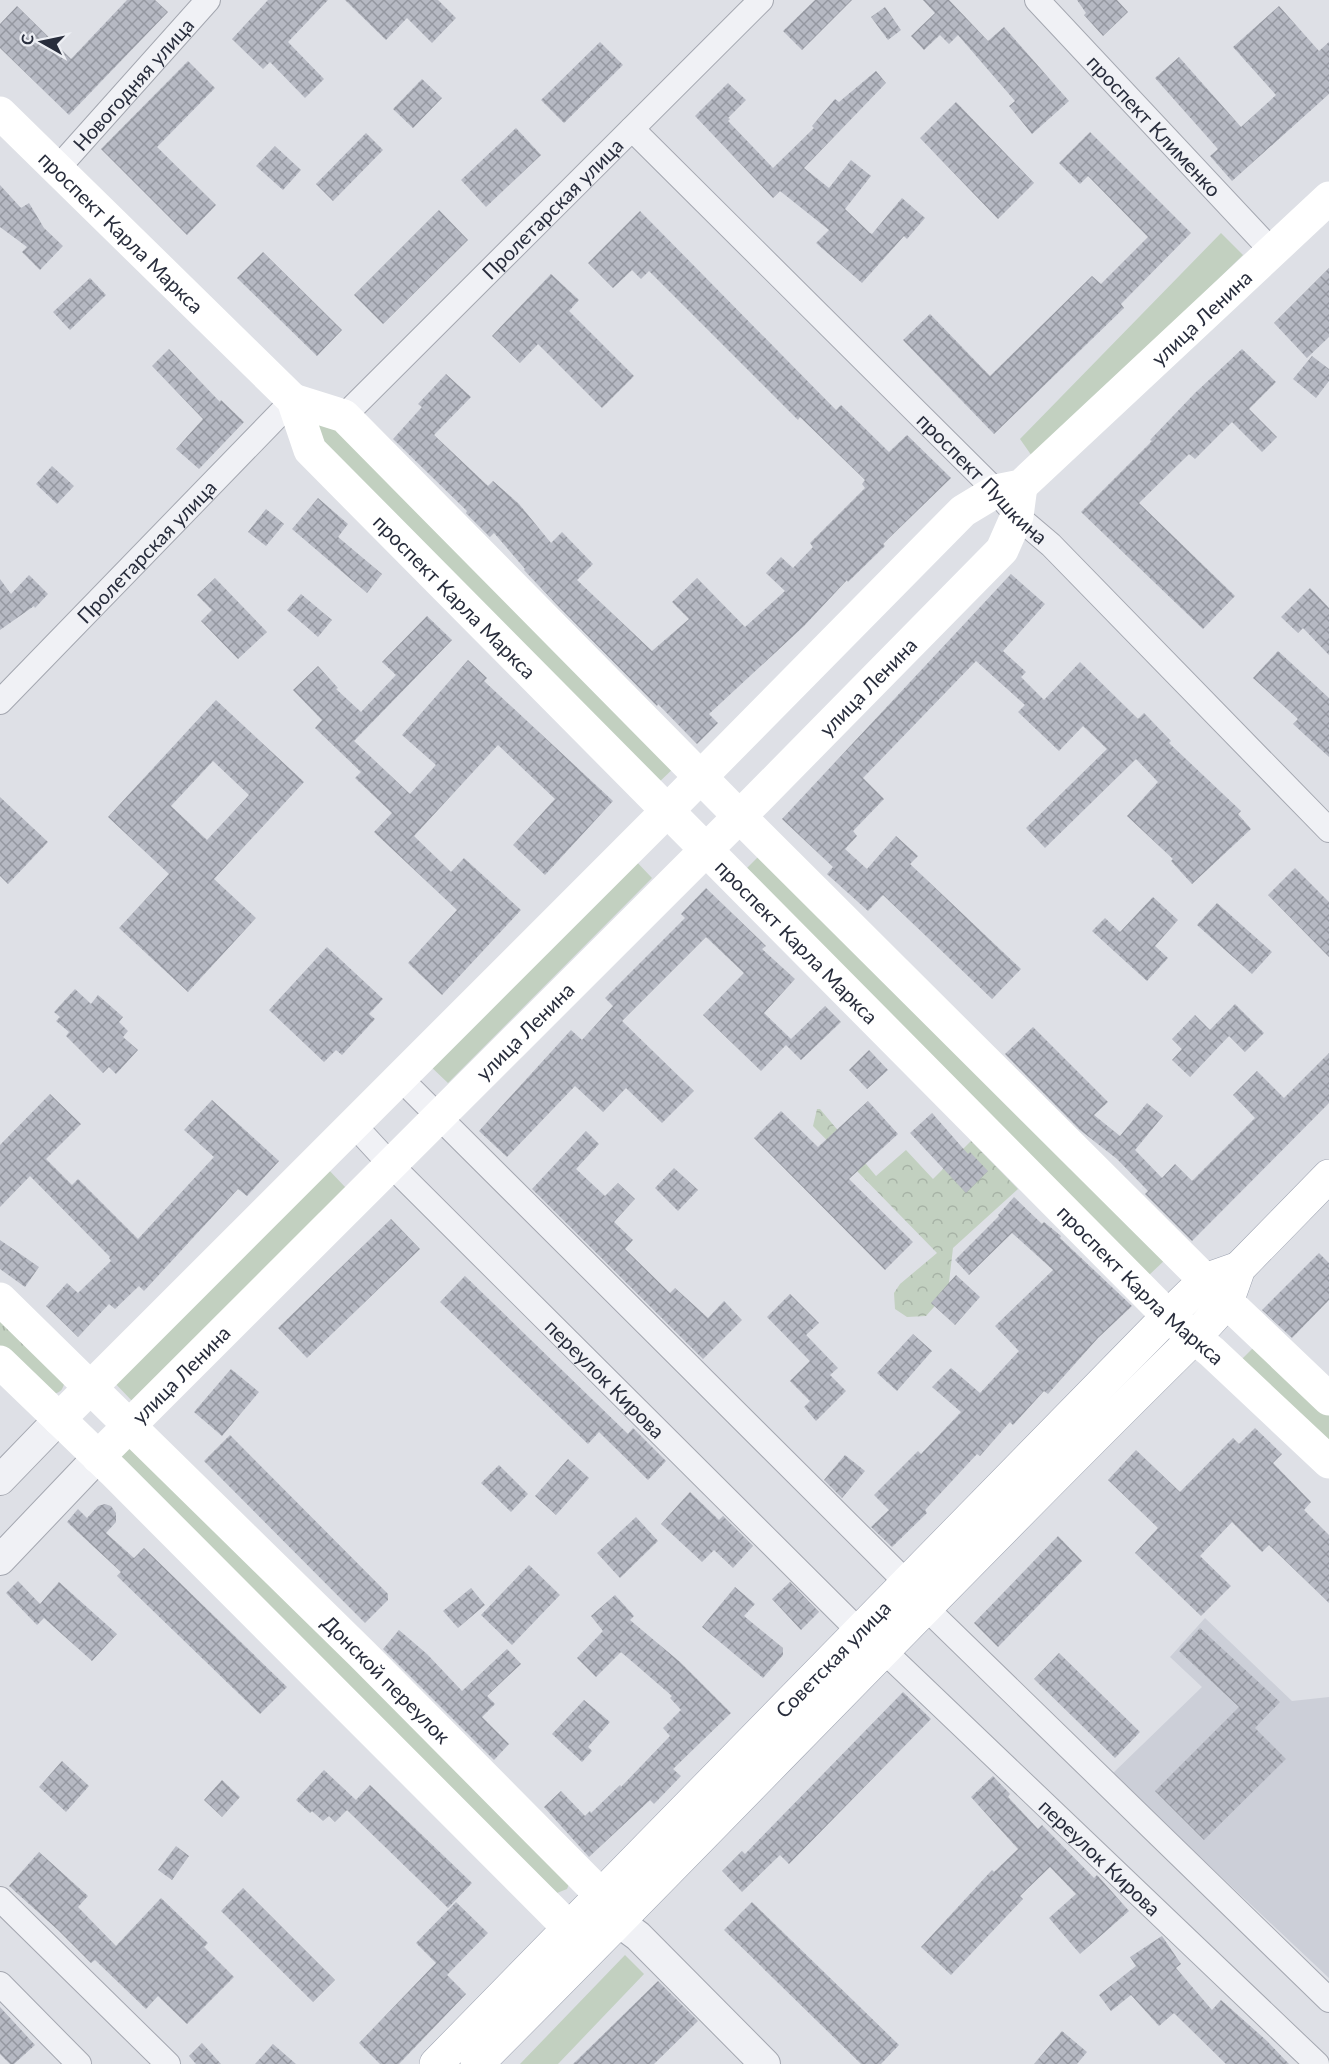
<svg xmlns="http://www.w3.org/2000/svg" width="1329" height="2064" viewBox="0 0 1329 2064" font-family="Lato,sans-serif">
  <defs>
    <pattern id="grass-tufts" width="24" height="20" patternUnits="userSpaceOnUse" patternTransform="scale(1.5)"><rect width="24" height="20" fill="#c2d0c0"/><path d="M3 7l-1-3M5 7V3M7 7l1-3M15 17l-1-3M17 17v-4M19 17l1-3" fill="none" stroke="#a7b3a6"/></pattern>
    <pattern id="forest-crowns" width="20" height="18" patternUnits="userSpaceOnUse" patternTransform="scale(1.5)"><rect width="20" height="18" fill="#c2d0c0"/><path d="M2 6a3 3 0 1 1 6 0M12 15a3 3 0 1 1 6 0" fill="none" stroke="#a7b3a6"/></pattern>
    <pattern id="building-cross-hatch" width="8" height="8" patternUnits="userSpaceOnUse" patternTransform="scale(1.5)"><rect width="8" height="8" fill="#b6b9c3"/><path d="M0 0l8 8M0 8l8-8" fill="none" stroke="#9497a0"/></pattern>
  </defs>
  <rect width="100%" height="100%" fill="#dee0e6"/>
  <path fill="#cccfd8" d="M1205,1618L1292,1701L1329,1697V1978L1112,1774L1202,1687L1170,1657Z"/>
  <path fill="url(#grass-tufts)" d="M0,1307L65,1380C63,1389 62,1392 53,1394L0,1349Z"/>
  <path fill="url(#forest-crowns)" d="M817,1109H820L876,1176L906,1150L933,1179L971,1141L1018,1189L953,1248L948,1291L926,1316L907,1317L895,1309L894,1293L900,1284L937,1253L813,1126Z"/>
  <path fill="#c2d0c0" d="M1221,233L1243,255L1034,459L1020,439Z
    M302,408L342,420L678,764L654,787L316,446Z
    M763,852L1167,1258L1147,1277L743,872Z
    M633,858L652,878L448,1083L428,1064Z
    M326,1167L346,1188L133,1402L111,1379Z
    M1256,1345L1329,1414V1445L1240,1361Z
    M131,1446L570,1882L567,1889L557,1893L123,1470L120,1451Z
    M625,1955L644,1974L558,2064H520Z"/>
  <path fill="url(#building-cross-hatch)" fill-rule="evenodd" d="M127,0H155L168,12L69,115L0,48V24L17,6L71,59Z
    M268,0H328L288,42L324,79L305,98L270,62L263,69L232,39Z
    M345,0H438L456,18L432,43L407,18L386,40Z
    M815,0H852L802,50L783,31Z
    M923,0H949L988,41L1004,27L1069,101L1032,134L1009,106L1015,101L958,35L949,44L940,35L924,50L911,36L935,13Z
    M1077,0H1117L1128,12L1103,36L1084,15L1086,13Z
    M1279,6L1319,51L1329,42V94L1232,181L1210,156L1218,149L1155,78L1179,57L1241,127L1276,95L1233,47Z
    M885,7L901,30L888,40L871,17Z
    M600,42L623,65L564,123L541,100Z
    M188,61L215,88L157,147L216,205L187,235L101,149Z
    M876,71L886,83L804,168L829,188L851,160L871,176L845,209L870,233L872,234L902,198L925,218L907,239L904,236L862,283L816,243L829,230L780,191L773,198L695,116L728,83L746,100L728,118L730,119L728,121L773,168L814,128L812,126L835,99L839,102Z
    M422,79L442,98L413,128L393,109Z
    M956,102L1034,183L998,219L920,138Z
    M516,128L541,155L486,207L461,180Z
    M1090,132L1191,233L1121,304L1124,308L994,434L903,340L930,314L990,376L1092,276L1101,284L1148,237L1088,176L1080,184L1059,163Z
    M366,133L383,150L333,201L316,184Z
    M275,146L301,170L283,190L256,166Z
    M0,185L21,208L29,203L44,228L63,246L40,270L22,252L27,247L0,227Z
    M439,210L468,240L383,324L354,295Z
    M640,211L836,410L841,405L889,452L907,435L951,478L883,544L885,546L848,582L847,580L804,626L709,714L718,723L697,744L658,704L657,706L558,606L524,570L525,569L494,533L490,537L466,513L467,511L393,439L422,407L418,404L446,374L471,397L434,435L488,486L493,481L519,504L551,543L562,532L593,564L577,580L652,651L689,619L672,602L697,578L745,627L785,591L766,573L781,557L793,568L813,547L810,543L865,488L862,484L865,480L800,417L798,420L649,271L641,279L632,270L613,288L588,263Z
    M263,252L342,330L317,356L237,278Z
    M1329,268V337L1307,358L1274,323Z
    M551,274L579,300L569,311L634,376L602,408L538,344L520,363L492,336Z
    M90,278L106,295L70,330L53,312Z
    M169,349L220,402L221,400L244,422L199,469L176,449L203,419L152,366Z
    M1242,349L1276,382L1249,409L1277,437L1262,452L1232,422L1195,459L1189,454L1139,503L1235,596L1203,629L1081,512L1152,441L1150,440L1195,393Z
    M1312,356L1329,369V381L1316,398L1293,379Z
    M52,466L74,486L57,504L36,484Z
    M318,498L348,524L338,537L382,574L367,593L292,529Z
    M266,509L284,524L266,546L248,532Z
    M1011,574L1045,604L1003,651L1026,672L1021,677L1044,700L1080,662L1138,719L1144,713L1171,741L1169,743L1241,811L1238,814L1251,829L1192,884L1171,861L1173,859L1127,816L1158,782L1136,759L1045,848L1026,828L1107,749L1083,726L1059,751L1018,712L1025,705L976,661L863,778L884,799L853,831L857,836L845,849L867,869L896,836L918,856L910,864L1021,969L992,999L883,895L868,911L827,874L833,867L782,819Z
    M29,575L48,594L35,608L34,606L0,630V579L11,594Z
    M215,578L267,632L238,659L201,621L212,610L197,595Z
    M1310,588L1329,608V655L1303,628L1298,633L1281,617Z
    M301,594L332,620L318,637L287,610Z
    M427,616L452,640L354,741L410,794L436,765L402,735L468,660L487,678L484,681L613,801L545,875L513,845L555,799L498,745L414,836L451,872L464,858L521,910L442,995L408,963L457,910L374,832L392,813L355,778L361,772L315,728L322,720L293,690L318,666L338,688L336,689L361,712L396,675L382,662Z
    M1278,651L1329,698V757L1293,724L1298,719L1253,678Z
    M216,700L304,782L214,879L256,918L188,992L119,928L169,874L108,817ZM213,761L249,795L207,840L171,806Z
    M0,797L48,842L8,884L0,876Z
    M1295,868L1329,902V957L1268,895Z
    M706,888L766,946L762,949L795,979L764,1013L791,1039L825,1006L841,1022L801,1060L786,1045L761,1071L703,1015L744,973L706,937L622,1021L694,1091L662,1123L626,1088L603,1112L575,1086L507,1157L479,1131L571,1030L582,1040L613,1006L605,998L685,918L681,914Z
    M1153,897L1178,920L1155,946L1168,958L1147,981L1092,931L1105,918L1120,932Z
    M1217,903L1272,952L1252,974L1197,925Z
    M327,947L383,999L369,1014L375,1019L342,1055L336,1050L324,1062L269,1010Z
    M75,989L91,1004L98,995L123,1017L119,1022L128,1031L123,1037L138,1050L116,1074L109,1067L103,1073L66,1036L69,1032L56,1021L60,1017L54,1012Z
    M1235,1004L1264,1033L1245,1052L1229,1036L1190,1077L1172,1060L1182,1049L1172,1039L1195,1015L1210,1030Z
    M1033,1027L1108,1102L1094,1115L1120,1136L1147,1103L1163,1116L1135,1150L1162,1178L1175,1164L1192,1181L1255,1118L1233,1095L1257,1071L1284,1098L1329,1053V1103L1192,1241L1145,1194L1148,1191L1117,1159L1080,1130L1005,1054Z
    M869,1050L888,1070L867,1089L849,1070Z
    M50,1094L81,1124L46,1159L72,1185L78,1179L138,1239L214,1157L184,1130L212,1100L279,1161L247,1196L238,1189L144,1291L139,1286L115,1309L109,1304L78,1337L46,1306L67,1283L78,1293L111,1261L109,1258L110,1257L30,1176L0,1207V1145Z
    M868,1101L898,1134L849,1179L913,1242L885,1270L754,1138L781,1111L818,1147Z
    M932,1113L968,1154L970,1152L988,1171L966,1193L910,1133Z
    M586,1131L599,1144L576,1169L605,1196L618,1183L635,1199L614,1222L633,1240L625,1249L670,1293L675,1288L708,1318L724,1301L742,1320L703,1359L532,1189Z
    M674,1168L698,1190L678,1211L655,1188Z
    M1014,1197L1042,1224L1044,1222L1061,1236L1060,1238L1132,1306L1098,1338L1048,1394L1044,1391L1013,1425L1010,1422L980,1456L977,1454L925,1510L927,1513L892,1547L871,1527L889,1510L874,1495L918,1451L921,1454L961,1412L932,1387L951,1368L980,1393L1019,1351L995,1326L1053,1270L1012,1233L969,1275L955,1260L999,1216L998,1215Z
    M391,1219L420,1249L307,1358L278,1328Z
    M0,1240L39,1267L25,1287L0,1269Z
    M1319,1253L1329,1263V1300L1292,1338L1262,1310Z
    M956,1275L980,1297L955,1325L931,1303Z
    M465,1276L628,1434L633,1428L666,1461L648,1480L599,1432L588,1444L440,1302Z
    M790,1294L819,1323L806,1335L838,1368L830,1375L846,1391L816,1421L804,1407L810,1401L790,1381L810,1361L767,1317Z
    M913,1334L932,1351L897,1391L877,1373Z
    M231,1369L259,1392L222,1436L194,1412Z
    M1255,1428L1282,1454L1273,1463L1311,1502L1304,1510L1329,1535V1603L1269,1545L1262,1552L1232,1522L1200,1556L1231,1586L1201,1616L1135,1553L1158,1528L1108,1480L1136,1450L1180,1492L1233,1438L1239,1444Z
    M230,1435L388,1594V1600L365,1623L204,1461Z
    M845,1455L865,1471L842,1498L824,1480Z
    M568,1459L589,1478L556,1515L535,1496Z
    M499,1465L528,1494L511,1512L481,1483Z
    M690,1492L719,1520L723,1516L753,1546L733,1568L714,1550L702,1562L661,1524Z
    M105,1504L111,1506L116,1513V1522L106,1533L134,1558L144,1548L287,1687L260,1714L117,1576L121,1572L67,1522L78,1509L87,1518L98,1506Z
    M636,1517L658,1541L620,1578L597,1553Z
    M1058,1536L1082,1561L998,1647L974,1623Z
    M529,1565L560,1595L512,1645L481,1615Z
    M18,1581L40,1604L59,1582L117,1634L92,1661L44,1618L37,1625L6,1593Z
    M790,1582L819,1612L801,1630L772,1599Z
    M735,1587L755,1604L744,1616L783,1648V1655L763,1678L702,1627Z
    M471,1588L485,1605L458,1628L443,1611Z
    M615,1595L634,1616L630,1620L680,1662L731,1713L673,1769L681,1776L654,1804L650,1800L589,1857L544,1807L561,1791L585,1816L590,1811L591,1813L620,1785L621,1787L670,1736L663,1728L681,1710L670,1698L672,1696L621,1652L596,1677L577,1658L603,1631L591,1616Z
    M1200,1628L1280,1702L1255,1728L1286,1759L1204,1840L1155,1791L1239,1707L1179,1651Z
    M399,1630L427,1654L462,1691L507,1649L521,1664L487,1696L495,1704L482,1717L509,1744L494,1760L383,1649Z
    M1059,1653L1140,1732L1115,1758L1034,1679Z
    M903,1692L931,1719L789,1864L780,1855L742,1892L722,1871L742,1851L745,1854Z
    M584,1700L610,1722L588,1747L592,1751L582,1762L552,1734Z
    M62,1761L89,1786L66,1812L39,1787Z
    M324,1770L356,1800L370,1785L472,1883L448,1908L347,1810L335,1822L329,1816L323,1821L312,1811L310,1813L296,1800Z
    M993,1776L1010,1794L1008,1797L1038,1829L1042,1825L1094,1878L1097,1875L1129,1911L1080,1954L1049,1918L1076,1894L1050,1867L1020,1896L1023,1899L951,1975L921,1947L992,1870L994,1872L1018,1849L971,1797Z
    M222,1780L240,1797L222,1817L204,1800Z
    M176,1846L189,1856L172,1880L158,1870Z
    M39,1852L88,1896L78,1907L116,1946L161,1898L208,1943L204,1947L234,1977L187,2024L158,1996L146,2009L95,1960L91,1963L58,1930L9,1886Z
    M243,1888L335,1980L313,2002L221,1911Z
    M456,1902L488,1933L447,1975L466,1994L399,2064H380L359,2043L436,1963L416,1943Z
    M752,1902L899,2045L881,2064H861L724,1930Z
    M1162,1936L1181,1964L1176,1968L1212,2010L1221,2000L1267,2041L1289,2064H1226L1174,2013L1159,2026L1131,1995L1111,2011L1099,1995L1136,1966L1130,1957Z
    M658,1981L698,2021L654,2064H573Z
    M0,2007L35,2045L14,2064H10L0,2054Z
    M1062,2031L1087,2052L1077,2064H1034Z
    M202,2043L221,2064H196L189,2056Z
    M273,2044L296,2064H255Z"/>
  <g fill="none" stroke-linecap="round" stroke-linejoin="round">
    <g stroke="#a4a7b0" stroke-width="26">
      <g id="minor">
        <path id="s1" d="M1037,0L1272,251"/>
        <path id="s2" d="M632,129L996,491L1017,516L1051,545L1329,830"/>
        <path id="s3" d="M57,169L208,0"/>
        <path id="s4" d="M344,416L761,0"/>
        <path id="s5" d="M0,702L293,400"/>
        <path d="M400,1078L907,1583"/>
        <path id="s6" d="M354,1125L390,1164L859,1631"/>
        <path d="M925,1607L1329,2000"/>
        <path id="s7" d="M883,1650L1317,2064"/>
        <path d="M0,1899L168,2064"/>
        <path d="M0,1984L79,2064"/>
      </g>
    </g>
    <g stroke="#a4a7b0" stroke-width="32">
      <path id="tertiary" d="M0,1480L59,1419
        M0,1560L98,1457
        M595,1925L619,1922L638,1936L765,2064"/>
    </g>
    <g stroke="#9ea3b1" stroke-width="34">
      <g id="primary">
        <path id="s12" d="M436,2064L1168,1316L1205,1280L1239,1268"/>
        <path d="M477,2064C717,1824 951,1577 1194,1338L1227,1302L1239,1268L1329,1176"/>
      </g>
    </g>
    <use href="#minor" stroke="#f0f1f5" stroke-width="24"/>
    <use href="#tertiary" stroke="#f0f1f5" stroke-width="30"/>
    <g stroke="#fff" stroke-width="33">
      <path id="s8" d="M0,113L293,400L310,450L1168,1316L1212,1352L1329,1462"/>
      <path d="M293,400L344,416L739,816L1227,1302L1329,1399"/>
      <path id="s9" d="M0,1299L362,1654L600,1894"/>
      <path d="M0,1362L114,1472L569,1928"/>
      <path id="s10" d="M59,1419L667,811L963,511L996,491L1021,486L1329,198"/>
      <path id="s11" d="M98,1457L756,800L1002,550L1017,516L1021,486"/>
    </g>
    <use href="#primary" stroke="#fff" stroke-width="33"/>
  </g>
  <g text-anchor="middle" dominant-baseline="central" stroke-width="5" stroke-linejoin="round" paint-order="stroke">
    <g font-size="20" fill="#282d3c" stroke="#edeff4">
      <text stroke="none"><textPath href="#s3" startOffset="114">Новогодняя улица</textPath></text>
      <text stroke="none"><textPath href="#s1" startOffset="172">проспект Клименко</textPath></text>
      <text stroke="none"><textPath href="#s4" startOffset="294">Пролетарская улица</textPath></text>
      <text stroke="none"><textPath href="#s8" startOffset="170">проспект Карла Маркса</textPath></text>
      <text stroke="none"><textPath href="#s10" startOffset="1592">улица Ленина</textPath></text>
      <text stroke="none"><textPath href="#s2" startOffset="495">проспект Пушкина</textPath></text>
      <text stroke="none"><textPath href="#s5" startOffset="210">Пролетарская улица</textPath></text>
      <text stroke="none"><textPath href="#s8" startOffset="669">проспект Карла Маркса</textPath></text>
      <text stroke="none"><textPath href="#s11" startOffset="1089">улица Ленина</textPath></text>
      <text stroke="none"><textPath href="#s8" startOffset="1155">проспект Карла Маркса</textPath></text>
      <text stroke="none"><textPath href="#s11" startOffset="603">улица Ленина</textPath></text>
      <text stroke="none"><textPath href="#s8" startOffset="1641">проспект Карла Маркса</textPath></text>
      <text stroke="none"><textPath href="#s11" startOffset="117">улица Ленина</textPath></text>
      <text stroke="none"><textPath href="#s6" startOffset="357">переулок Кирова</textPath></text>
      <text stroke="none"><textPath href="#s12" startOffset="567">Советская улица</textPath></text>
      <text stroke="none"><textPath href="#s9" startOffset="542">Донской переулок</textPath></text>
      <text stroke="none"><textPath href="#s7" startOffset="300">переулок Кирова</textPath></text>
    </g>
  </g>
  <g transform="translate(42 42) rotate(279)" stroke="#edeff4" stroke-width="4.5" paint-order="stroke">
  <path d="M0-4.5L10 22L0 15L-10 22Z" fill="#282d3c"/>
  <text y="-9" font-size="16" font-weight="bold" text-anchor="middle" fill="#282d3c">С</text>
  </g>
</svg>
